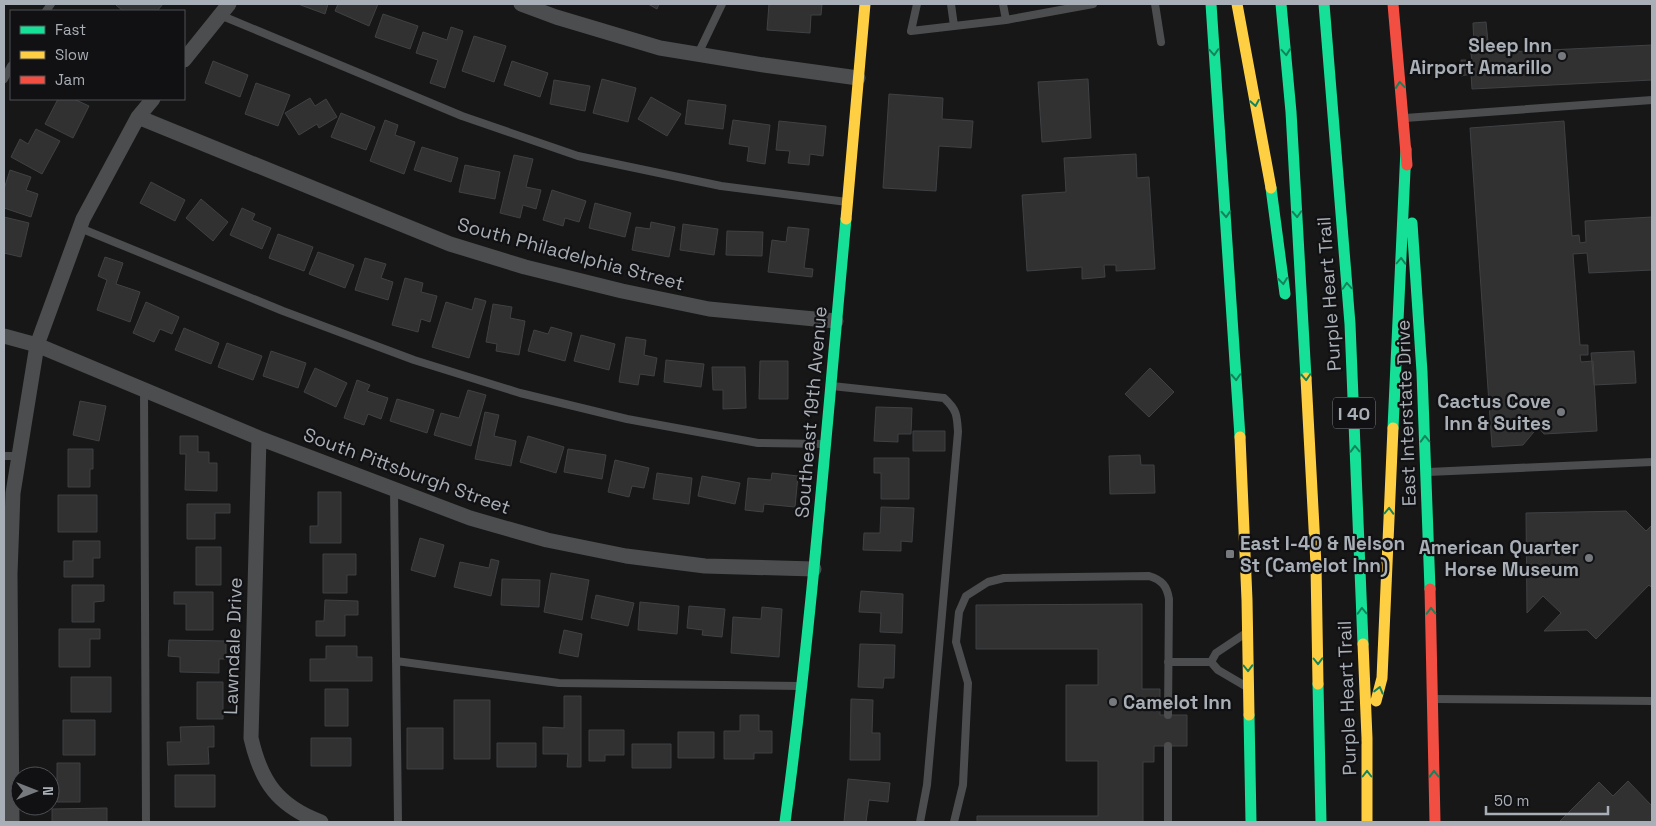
<svg xmlns="http://www.w3.org/2000/svg" width="1656" height="826" viewBox="0 0 1656 826" font-family="'Space Grotesk',sans-serif">
  <rect width="100%" height="100%" fill="#171717"/>
  <path fill="#313132" stroke="#3f4143" d="M117,4H163L157,11H123L116,5Z
    M298,4H328L325,14Z
    M338,4H378L369,26L335,11Z
    M648,4H659L657,9Z
    M769,4H822L821,15H811L810,33L767,30Z
    M383,14L418,26L410,49L375,37Z
    M1486,22L1488,42H1509L1508,52L1652,45V80L1472,89L1471,74L1461,76V60H1472L1470,48H1474L1473,23Z
    M451,27L463,31L445,88L430,83L438,60L416,53L423,32L447,40Z
    M474,36L506,46L494,82L462,71Z
    M213,61L248,75L240,97L205,83Z
    M512,61L548,73L540,97L504,85Z
    M602,79L636,88L628,122L593,113Z
    M1088,79L1091,138L1042,142L1038,82Z
    M554,80L590,86L585,111L550,104Z
    M256,83L290,95L278,126L245,114Z
    M889,94L943,98L942,119L973,121L971,148L939,146L936,191L883,188Z
    M651,97L681,114L667,136L638,119Z
    M310,98L315,106L326,99L337,117L319,128L317,124L299,135L285,113Z
    M58,99H74L89,106L73,138L45,124Z
    M688,100L726,105L723,129L685,124Z
    M341,113L375,127L366,150L331,137Z
    M385,120L398,125L395,135L415,142L404,174L370,161Z
    M733,120L770,125L765,164L747,161L749,147L729,144Z
    M779,121L826,126L823,156L810,154L809,165L788,163L790,151L776,150Z
    M1564,121L1572,236L1579,235L1580,243L1586,242L1585,221L1652,217V270L1589,273L1587,253L1573,254L1580,345H1588V355H1580L1581,362L1593,361L1597,431L1544,434L1538,427L1523,445L1492,447L1470,128Z
    M36,129L60,141L42,174L11,157L20,139L28,144Z
    M422,147L458,158L451,182L414,170Z
    M1136,154L1137,178L1149,177L1155,269L1116,271V265H1104L1105,277L1082,279V267L1027,271L1022,195L1066,192L1064,158Z
    M514,155L533,159L526,187L541,190L536,209L523,205L520,218L500,213Z
    M465,165L500,172L495,199L459,192Z
    M10,170L31,177L26,190L38,194L31,217L4,208V189Z
    M151,182L185,200L175,221L140,203Z
    M552,190L586,201L579,222L565,218L563,226L543,220Z
    M201,199L228,222L213,241L186,218Z
    M595,203L631,213L625,237L589,228Z
    M242,208L255,214L252,220L271,228L262,249L230,235Z
    M4,217L29,223L21,257L4,253Z
    M651,222L675,227L669,257L632,250L636,227L650,229Z
    M683,224L718,229L714,255L680,250Z
    M788,227L809,229L804,268L813,269L812,277L768,272L772,240L786,242Z
    M727,231L763,232L762,256L726,255Z
    M278,234L313,247L304,271L269,258Z
    M318,252L354,265L345,288L309,274Z
    M105,257L123,263L116,284L140,292L130,322L97,310L107,280L98,276Z
    M365,258L386,264L381,278L393,282L388,300L355,290Z
    M405,278L423,283L421,292L437,296L430,322L421,319L418,332L392,325Z
    M475,298L486,301L469,358L432,347L446,302L472,310Z
    M146,302L179,317L172,334L160,329L154,342L133,333Z
    M493,304L512,307L510,318L525,321L519,355L496,351L497,344L486,342Z
    M551,327L572,333L565,361L528,351L534,330L548,334Z
    M184,328L219,343L211,364L175,350Z
    M581,335L615,344L609,370L574,361Z
    M626,337L646,340L644,355L657,358L654,376L640,374L638,385L619,382Z
    M227,343L262,356L253,380L218,367Z
    M271,351L306,363L298,388L263,376Z
    M1634,351L1636,383L1594,385L1591,353Z
    M666,360L704,364L701,387L664,382Z
    M760,361H788V399H759Z
    M712,367H745L746,408L723,409V390H713Z
    M315,368L347,383L336,407L304,392Z
    M1150,368L1174,392L1149,417L1125,394Z
    M357,380L370,385L367,391L388,398L381,419L368,414L364,425L344,418Z
    M468,390L486,395L471,446L434,435L441,413L459,418Z
    M397,399L434,410L427,433L390,421Z
    M80,401L106,406L99,441L73,435Z
    M876,407L912,408L911,434H898V442L874,441Z
    M485,412L499,415L494,436L516,441L511,466L475,459Z
    M913,431H945V451H913Z
    M180,436H198V452H209V463H217V491L185,490L186,454H180Z
    M528,436L564,447L556,473L520,462Z
    M68,449H93V469H90V487H68Z
    M568,449L606,455L602,479L564,472Z
    M1140,455L1141,465H1154L1155,493L1110,494L1109,456Z
    M874,458H909V499H881V473H874Z
    M615,460L649,468L644,488L632,486L629,497L608,492Z
    M657,473L692,478L689,504L653,499Z
    M772,473L798,476L795,507L764,504L763,512L745,510L748,478L771,480Z
    M702,476L740,483L735,504L698,496Z
    M318,492H341V543H310V526H318Z
    M58,495H97V532H58Z
    M187,504H230V513H215V539H187Z
    M881,507L914,508L912,542L901,541V551L863,550L864,533H880Z
    M1626,511L1646,531L1652,525V588L1649,585L1596,639L1587,630L1544,631L1561,613L1543,596L1527,613L1526,513Z
    M420,538L444,545L435,577L411,570Z
    M73,541H100V558H93V577H64V561H73Z
    M196,547H221V585H196Z
    M323,554H356V575H347V593H323Z
    M491,559L499,561L491,596L454,587L460,562L489,568Z
    M551,573L589,580L582,620L544,612Z
    M502,579L540,580L539,607L501,605Z
    M72,585H104V601L94,602V622H72Z
    M861,591L903,594L902,633L880,632L881,613L859,612Z
    M174,592H213V630H186V604H174Z
    M596,595L634,603L628,626L591,618Z
    M325,600L358,601V615H345V636H316V621H324Z
    M640,602L679,606L677,634L638,630Z
    M1142,604V689H1160V715H1187V746H1154V762H1143V822H977V816H1098V761H1066V685H1098V649H976V605Z
    M689,606L725,609L722,637L702,635L703,630L687,628Z
    M762,607L782,609L779,657L731,653L733,617L761,619Z
    M59,629H100V639H90V667H59Z
    M564,630L582,634L578,657L559,653Z
    M169,640L226,641V659H219V673L180,672V657L168,656Z
    M860,644L895,645L894,678H884L883,688L858,687Z
    M326,646H357V657H372V681H310V659H326Z
    M71,677H111V712H71Z
    M197,682H223V719H197Z
    M325,689H348V726H325Z
    M564,696H581V767H567L568,754H543V727L564,728Z
    M851,699L873,700L872,733H880V760H850Z
    M454,700H490V759H454Z
    M740,715H759V731H772V753H754V759H724V731H740Z
    M63,720H95V755H63Z
    M214,726V747H208L209,764L168,765L167,742H181L180,727Z
    M407,728H443V769H407Z
    M589,730H624V755H605V761H589Z
    M678,732H714V758H678Z
    M311,738H351V766H311Z
    M497,743H536V767H497Z
    M632,744H671V768H632Z
    M57,763H80V802H57Z
    M175,775H215V807H175Z
    M848,779L890,783L888,802L869,800L866,822H844Z
    M1628,781L1652,806V822H1559L1599,782L1613,796Z
    M107,808V822H52V809Z"/>
  <g fill="none" stroke-linecap="round" stroke-linejoin="round">
    <path stroke="#4b4d4f" stroke-width="8" d="M917,4L911,31L1006,20L1093,4
      M951,4L954,26
      M1003,4L1006,20
      M1155,4L1161,42
      M46,11L51,4
      M220,15L462,116L578,156L721,186L847,202
      M698,54L722,4
      M4,79L11,66
      M1405,118L1652,100
      M80,228L283,311L414,360L520,393L627,419L758,443L825,444
      M832,386L944,398C957,410 957,415 958,432L927,785L920,822
      M144,390L146,822
      M4,456H19
      M1428,472L1652,462
      M394,490L398,822
      M1246,633L1216,653L1211,662L1218,670L1247,687
      M396,661L559,683L800,686
      M1168,662H1211
      M1435,699L1652,701
      M1168,746V822
      M954,822L963,785L968,683L956,642L959,612L966,596L988,582L1004,578L1149,576C1162,580 1167,586 1169,599L1168,715"/>
    <path stroke="#4b4d4f" stroke-width="15" d="M521,4L556,17L660,48L764,65L858,78
      M184,60L229,4
      M138,117L450,244L525,267L622,291L709,309L836,321
      M4,336L37,345L259,438L470,518L547,540L626,556L705,566L814,569
      M259,438L251,738C261,782 278,806 321,822
      M12,822L10,574L13,493L37,345L83,219L138,117L153,99"/>
    <path stroke="#16e098" stroke-width="11" d="M1211,4L1240,437
      M1281,4L1291,112L1306,378
      M1324,4L1350,324L1363,644
      M1271,188L1285,294
      M1412,223L1422,372L1430,589
      M1393,428L1406,149
      M1318,684L1321,822
      M1249,715L1251,822
      M785,822C812,622 827,420 846,219"/>
    <path stroke="#ffcf43" stroke-width="11" d="M1237,4L1271,188
      M846,219L865,4
      M1306,378L1316,565L1318,684
      M1240,437L1247,600L1249,715
      M1363,644L1367,738V822
      M1376,701L1382,678L1393,428"/>
    <path stroke="#f24e42" stroke-width="11" d="M1393,4L1407,165
      M1430,589L1435,822"/>
  </g>
  <defs><path id="oneway-chevron" d="M-2-3.5L2.5 0L-2 3.5" fill="none" stroke-width="1.6" stroke-linecap="round" stroke-linejoin="round" transform="scale(1.25)"/></defs>
  <g stroke="#14835c">
    <use href="#oneway-chevron" transform="translate(1214 52) rotate(86)"/>
    <use href="#oneway-chevron" transform="translate(1286 52) rotate(85)"/>
    <use href="#oneway-chevron" transform="translate(1400 85) rotate(-95)"/>
    <use href="#oneway-chevron" transform="translate(1255 103) rotate(80)"/>
    <use href="#oneway-chevron" transform="translate(1226 214) rotate(87)"/>
    <use href="#oneway-chevron" transform="translate(1297 214) rotate(87)"/>
    <use href="#oneway-chevron" transform="translate(1401 261) rotate(-88)"/>
    <use href="#oneway-chevron" transform="translate(1283 281) rotate(83)"/>
    <use href="#oneway-chevron" transform="translate(1347 286) rotate(-94)"/>
    <use href="#oneway-chevron" transform="translate(1236 377) rotate(87)"/>
    <use href="#oneway-chevron" transform="translate(1306 377) rotate(87)"/>
    <use href="#oneway-chevron" transform="translate(1425 439) rotate(-92)"/>
    <use href="#oneway-chevron" transform="translate(1355 449) rotate(-92)"/>
    <use href="#oneway-chevron" transform="translate(1389 511) rotate(-88)"/>
    <use href="#oneway-chevron" transform="translate(1362 611) rotate(-92)"/>
    <use href="#oneway-chevron" transform="translate(1431 611) rotate(-91)"/>
    <use href="#oneway-chevron" transform="translate(1318 661) rotate(89)"/>
    <use href="#oneway-chevron" transform="translate(1248 668) rotate(89)"/>
    <use href="#oneway-chevron" transform="translate(1379 690) rotate(-76)"/>
    <use href="#oneway-chevron" transform="translate(1367 774) rotate(-90)"/>
    <use href="#oneway-chevron" transform="translate(1434 774) rotate(-91)"/>
  </g>
  <g fill="#767a7f" stroke="#111113" stroke-width="2">
    <circle cx="1562" cy="56" r="5"/>
    <circle cx="1561" cy="412" r="5"/>
    <rect x="1225" y="549" width="10" height="10" rx="2.5"/>
    <circle cx="1589" cy="558" r="5"/>
    <circle cx="1113" cy="702" r="5"/>
  </g>
  <g text-anchor="middle" dominant-baseline="central" stroke-width="4.5" stroke-linejoin="round" paint-order="stroke">
    <rect fill="#111113" stroke="#7b8086" stroke-width="1" x="1333" y="397.5" width="42" height="31" rx="4"/>
    <g font-size="18" font-weight="bold" fill="#a9afb7">
      <text x="1354" y="413">I 40</text>
    </g>
    <g font-size="19" font-weight="bold" fill="#a9afb7" stroke="#111113" text-anchor="end">
      <text x="1552" y="45">Sleep Inn<tspan x="1552" dy="22">Airport Amarillo</tspan></text>
      <text x="1551" y="401">Cactus Cove<tspan x="1551" dy="22">Inn &amp; Suites</tspan></text>
      <text x="1240" y="543" text-anchor="start">East I-40 &amp; Nelson<tspan x="1240" dy="22">St (Camelot Inn)</tspan></text>
      <text x="1579" y="547">American Quarter<tspan x="1579" dy="22">Horse Museum</tspan></text>
      <text x="1123" y="702" text-anchor="start">Camelot Inn</text>
    </g>
    <g font-size="19" fill="#a9afb7" stroke="#111113">
      <text transform="translate(571 254) rotate(15)">South Philadelphia Street</text>
      <text transform="translate(1329 294) rotate(-94)">Purple Heart Trail</text>
      <text transform="translate(811 412) rotate(-85)">Southeast 19th Avenue</text>
      <text transform="translate(1406 413) rotate(-92)">East Interstate Drive</text>
      <text transform="translate(407 471) rotate(20)">South Pittsburgh Street</text>
      <text transform="translate(233 646) rotate(-88)">Lawndale Drive</text>
      <text transform="translate(1347 698) rotate(-92)">Purple Heart Trail</text>
    </g>
  </g>
  <rect width="1656" height="826" fill="none" stroke="#a9afb7" stroke-width="10"/>
  <rect x="10" y="10" width="175" height="90" fill="#111113" stroke="#4e5055"/>
  <rect x="20" y="26" width="25" height="8" fill="#16e098" stroke="#4e5055"/>
  <text x="55" y="35" font-size="15" fill="#a9afb7">Fast</text>
  <rect x="20" y="51" width="25" height="8" fill="#ffcf43" stroke="#4e5055"/>
  <text x="55" y="60" font-size="15" fill="#a9afb7">Slow</text>
  <rect x="20" y="76" width="25" height="8" fill="#f24e42" stroke="#4e5055"/>
  <text x="55" y="85" font-size="15" fill="#a9afb7">Jam</text>
  <g transform="translate(35 791) rotate(90)"><circle r="24" fill="#111113" stroke="#4e5055"/>
  <path d="M0-4L9 19L0 12L-9 19Z" fill="#767a7f"/>
  <text y="-8" font-size="14" font-weight="bold" text-anchor="middle" fill="#a9afb7">N</text>
  </g>
  <path d="M1486 806v8h122v-8" fill="none" stroke="#a9afb7" stroke-width="2.5"/>
  <text x="1494" y="806" font-size="15" fill="#a9afb7" stroke="#111113" stroke-width="4" paint-order="stroke">50 m</text>
</svg>
